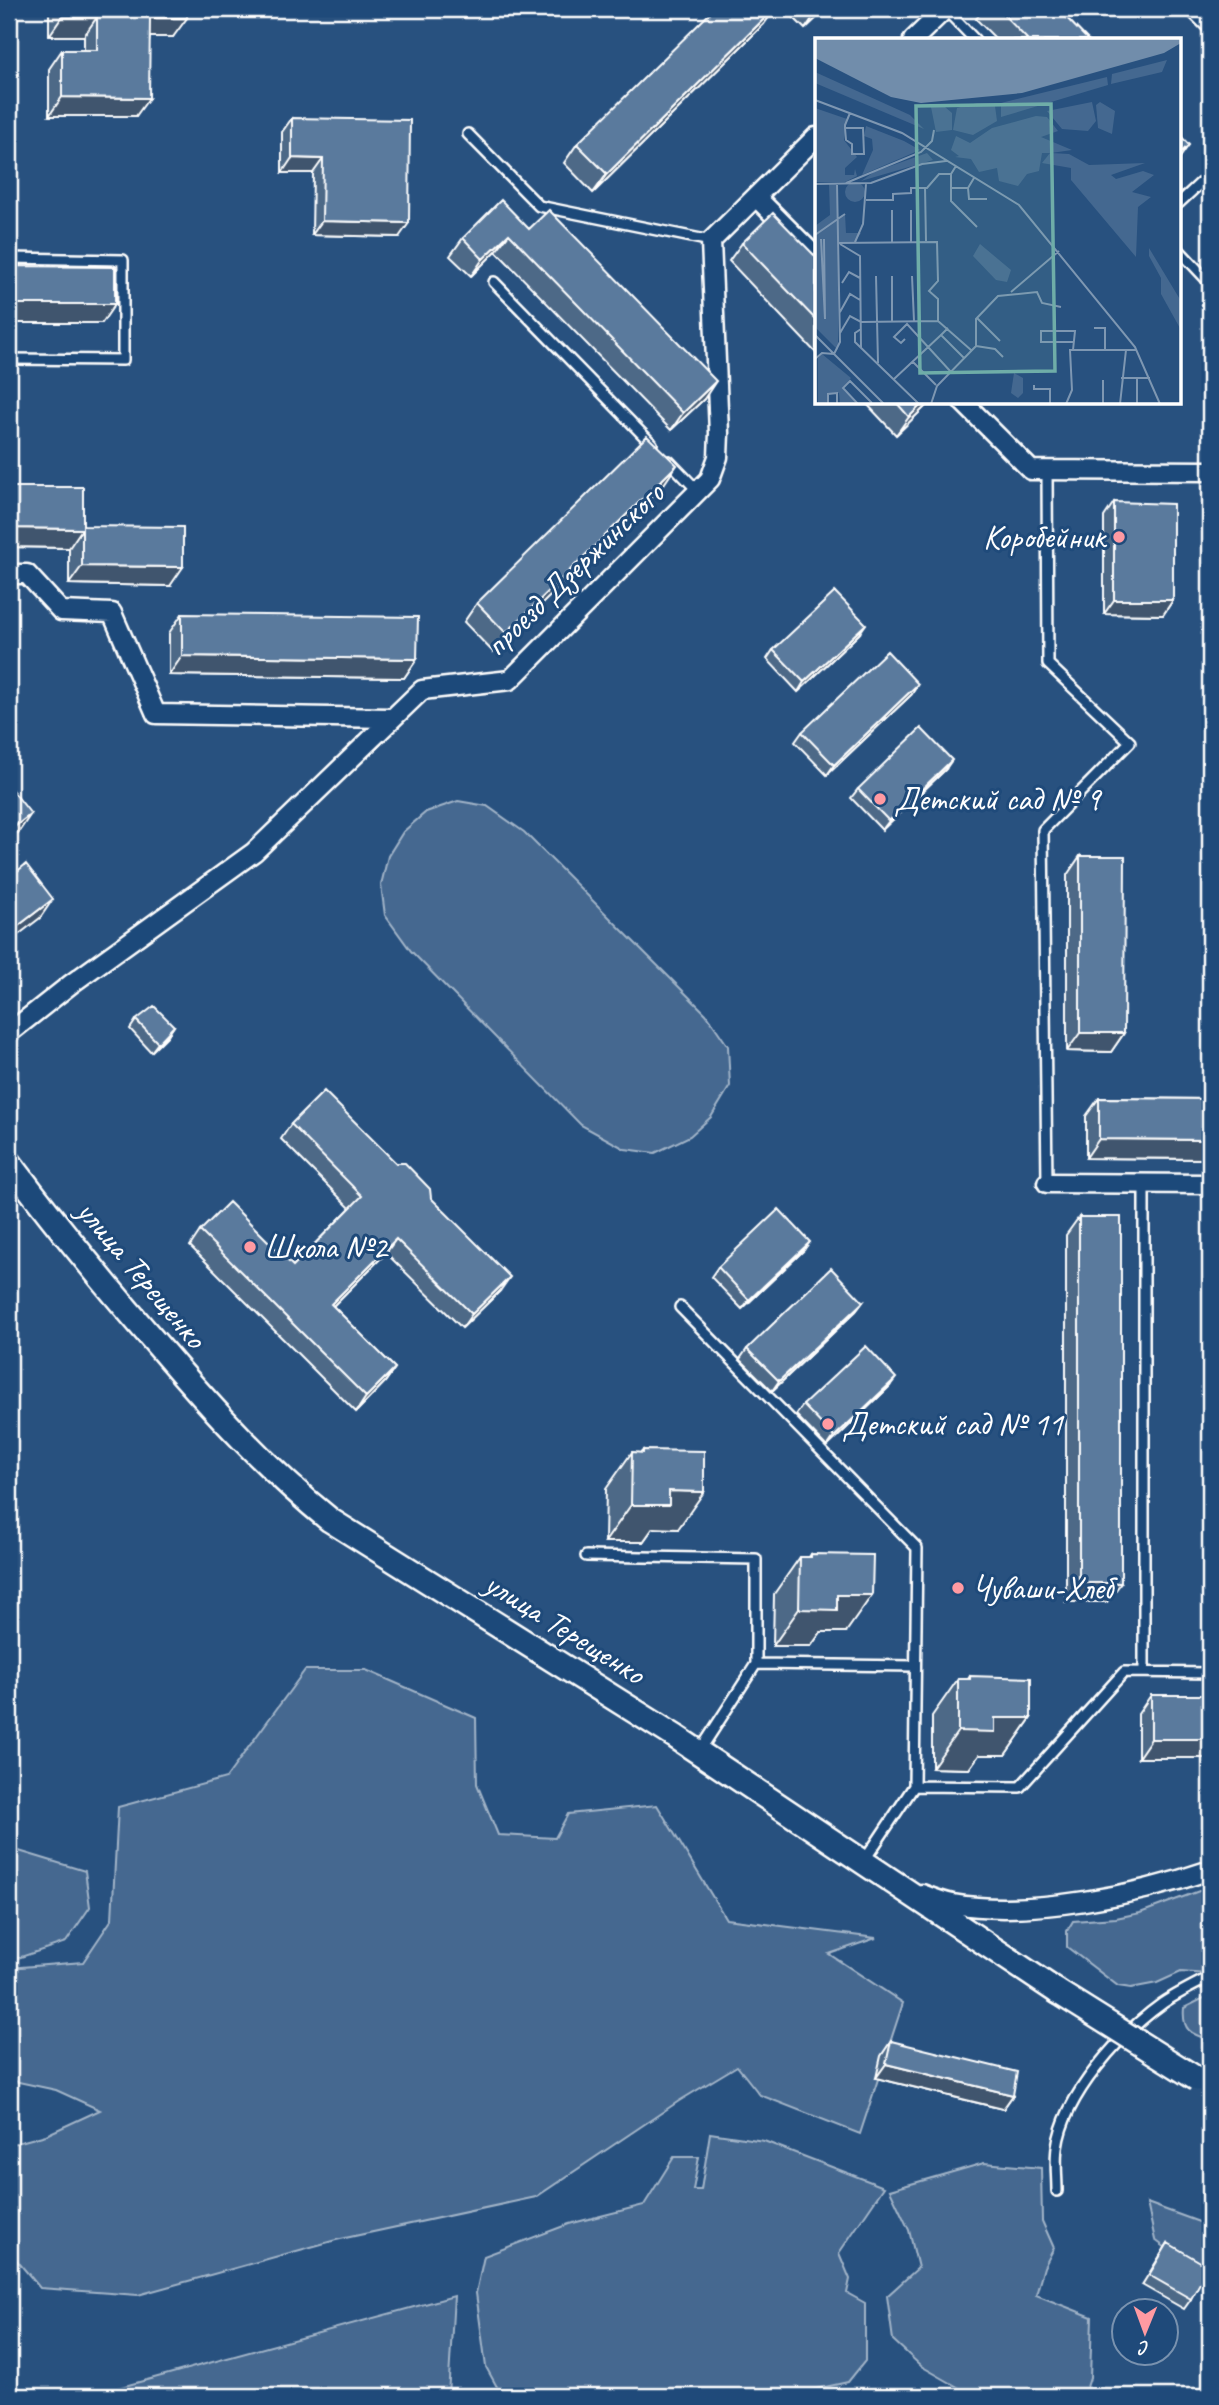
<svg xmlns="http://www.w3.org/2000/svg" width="1219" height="2405" viewBox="0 0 1219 2405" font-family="Caveat,sans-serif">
  <rect width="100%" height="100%" fill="#28517f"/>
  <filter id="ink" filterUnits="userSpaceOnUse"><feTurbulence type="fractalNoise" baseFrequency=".0143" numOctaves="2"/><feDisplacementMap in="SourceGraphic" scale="14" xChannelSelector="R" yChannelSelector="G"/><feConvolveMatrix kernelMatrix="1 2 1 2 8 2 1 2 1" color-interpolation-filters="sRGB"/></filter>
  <g filter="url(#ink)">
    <path fill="#446890" stroke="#a2b4c8" stroke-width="2" d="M458,801L487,806L524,832L706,1014L728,1046L730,1086L711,1117L690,1136L655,1153L625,1149L581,1125L411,951L385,915L381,885L388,856L403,832L426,812Z
      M305,1670H366L476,1718L477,1784L498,1835L555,1838L568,1814L657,1805L726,1919L876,1938L829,1954L903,2003L860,2134L760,2095L737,2066L679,2101L536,2197L336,2240L138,2295L40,2288L9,2251V2145L46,2135L100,2110L56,2090L9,2080V1968L83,1962L112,1919L118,1807L226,1778Z
      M9,1848L85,1871L90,1907L66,1942L12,1960L9,1959Z
      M1210,1887V1973L1207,1974L1181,1972L1157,1983L1131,1988L1118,1986L1067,1947V1931L1073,1921L1116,1918L1140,1913Z
      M1210,1995V2040C1190,2034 1182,2030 1184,2008Z
      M710,2133L764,2141L884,2187L839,2253L850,2279L847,2293L865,2303V2361L848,2382L784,2396H502L486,2367L476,2293L484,2256L569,2224L644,2205L674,2157H699L693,2190H701Z
      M984,2163L1041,2168L1042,2221L1054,2248L1044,2267L1036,2295L1092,2317L1090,2378L1084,2396H955L963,2390L921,2366L893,2340L887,2296L918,2268L909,2230L890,2190Z
      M1147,2203L1210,2226V2280L1155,2240Z
      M454,2296L448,2396H88Z"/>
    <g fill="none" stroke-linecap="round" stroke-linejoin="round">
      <g stroke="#fff" stroke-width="14">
        <path id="service" d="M945,9L975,40
          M1189,9L1210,30
          M468,134L539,206L711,241
          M1179,203L1210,174
          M1179,250L1210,283
          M9,258L123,260V360L9,359
          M494,282L652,444
          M669,461L698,491
          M1047,1183L1043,830L1130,742L1048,664L1047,470
          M680,1307L917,1548L914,1786L864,1861
          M586,1556L756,1559V1664
          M1144,1672V1184
          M699,1752L756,1664L915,1666
          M914,1786L1020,1787L1124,1672L1210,1673
          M1057,2191C1057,2177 1055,2162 1057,2148C1064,2095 1121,2033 1163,2003C1178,1993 1194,1985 1210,1977"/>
      </g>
      <g stroke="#fff" stroke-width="23">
        <path id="minor" d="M913,40L945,9
          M756,197L816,257
          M963,402L1031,470L1210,471
          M9,574H27L61,611L112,613L156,714L390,718
          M9,1033L71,984L254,852L422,690L510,680L710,479L718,457L719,433L711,241L816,137
          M1047,1183L1210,1184
          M922,1894C932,1898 942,1902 953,1904C1029,1917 1138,1895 1210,1870"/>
      </g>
      <g stroke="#fff" stroke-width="28">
        <path id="tertiary" d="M9,1162C57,1226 108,1288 161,1349C213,1410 267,1469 330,1520L676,1737L1058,1992"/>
      </g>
      <use href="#service" stroke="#1f4a7a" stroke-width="9"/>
      <use href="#minor" stroke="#1f4a7a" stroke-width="18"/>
      <use href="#tertiary" stroke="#1f4a7a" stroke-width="23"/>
      <g stroke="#fff" stroke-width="28" stroke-linecap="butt">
        <path id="tertiary-bridge" d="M1058,1992L1197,2079"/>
      </g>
      <use href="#tertiary-bridge" stroke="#1f4a7a" stroke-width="23"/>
    </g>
    <path fill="#4d6987" stroke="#fff" stroke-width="2" d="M49,9H187L173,37H150L136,116H49V69L62,50H84V36H49Z
      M785,9H826L805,29Z
      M984,9H1058L1088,40H997L976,19Z
      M764,24L593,193L564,163L577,144Z
      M292,118L399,237L312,235L313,173H282V132Z
      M529,229L704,399L671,430L496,251L471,276L450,256L463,238Z
      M742,243L816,257V353L729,261Z
      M865,402H930L896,435Z
      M664,484L493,652L464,622L477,603Z
      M9,487L83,526L170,586L69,584V548L9,547Z
      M1114,502L1173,600L1163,615L1104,614V517Z
      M182,614L417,659L404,678L169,675V633Z
      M859,634L798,692L767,659L773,650Z
      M912,694L827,775L795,742L802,732Z
      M945,770L882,830L851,798L858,789Z
      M1080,856L1124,1033L1111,1052L1067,1051V875Z
      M136,1020L174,1026L167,1036L151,1052L130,1029Z
      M1099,1098L1210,1099V1159L1086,1158V1116Z
      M291,1124L431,1198L500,1291L462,1328L386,1253L333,1306L395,1368L385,1382L356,1412L190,1246L200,1231L293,1266L350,1208L281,1139Z
      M1079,1217L1107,1602H1066V1235Z
      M803,1251L742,1309L711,1277L718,1267Z
      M863,1302L856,1311L772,1391L740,1359L747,1349Z
      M889,1387L827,1447L796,1415L803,1405Z
      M643,1450L678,1529L653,1528L643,1542H605L606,1489L632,1452L641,1453Z
      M811,1554L846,1632H821L811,1646H773L774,1594L800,1557H809Z
      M970,1676L1031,1718L1005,1755H979L969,1769L932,1768V1716L958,1679H968Z
      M1151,1695H1210L1138,1758V1714Z
      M891,2041L1013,2095L1003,2109L876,2078L881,2056Z
      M1168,2243L1191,2299L1184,2309L1142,2285Z"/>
    <path fill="#3f556e" stroke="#fff" stroke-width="2" d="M774,9H775L764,24L593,193L607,174Z
      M820,9H826L805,29L818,10Z
      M62,17H97L84,36H49Z
      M150,18H187L173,37H136Z
      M62,97L149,98L136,116H49Z
      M1189,145L1179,159V154Z
      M292,158L323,159L313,173H282Z
      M322,221L409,223L399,237L312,235Z
      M509,234L496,251L471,276L483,259Z
      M9,304H115L102,323H9Z
      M716,381L704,399L671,430L683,413Z
      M924,402H930L896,435L909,417Z
      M677,465L664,484L493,652L506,633Z
      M9,528L82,529L69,548L9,547Z
      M82,566L183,567L170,586L69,584Z
      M1114,600H1173L1163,615L1104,614Z
      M866,624L859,634L798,692L804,682Z
      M182,656L417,659L404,678L169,675Z
      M918,684L912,694L827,775L834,765Z
      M952,760L945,770L882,830L889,821Z
      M31,814L18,833L9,840V831Z
      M53,899L40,918L9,942V933Z
      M174,1026L167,1036L151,1052L158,1043Z
      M1080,1033H1124L1111,1052L1067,1051Z
      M1099,1139L1210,1140V1159L1086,1158Z
      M396,1239L386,1253L321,1318L331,1304Z
      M810,1242L803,1251L742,1309L749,1300Z
      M510,1277L500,1291L462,1328L472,1314Z
      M863,1302L856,1311L772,1391L779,1381Z
      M395,1368L385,1382L356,1412L366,1397Z
      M896,1378L889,1387L827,1447L834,1437Z
      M669,1491L704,1492L678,1529L653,1528L643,1542H605L631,1505Z
      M1079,1583H1121L1107,1602H1066Z
      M837,1595H872L846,1632H821L811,1646H773L799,1609Z
      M995,1718H1031L1005,1755H979L969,1769L932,1768L958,1731Z
      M1151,1739H1210V1758H1138Z
      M886,2064L1013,2095L1003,2109L876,2078Z"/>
    <path fill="#5a7a9d" stroke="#fff" stroke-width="2" d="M62,9H187V18H150L149,98L62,97V50H97V17H62Z
      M714,9H774L607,174L577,144Z
      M998,9H1058L1088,40H1028Z
      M292,118L410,120L409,223L322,221L323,159L292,158Z
      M1179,134L1189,145L1179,154Z
      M501,200L529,229L549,210L716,381L683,413L509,234L483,259L463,238Z
      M773,213L816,257V320L742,243Z
      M9,266L115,267V304H9Z
      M896,402H924L909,417Z
      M647,436L677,465L506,633L477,603Z
      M9,487H83V526L183,527V567L82,566V529L9,528Z
      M1114,502L1173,504V600H1114Z
      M835,592L866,624L804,682L773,650Z
      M182,614L418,617L417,659L182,656Z
      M887,651L918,684L834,765L802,732Z
      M921,728L952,760L889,821L858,789Z
      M9,786L31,814L9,831Z
      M1080,856H1125L1124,1033H1080Z
      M26,864L53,899L9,933V878Z
      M154,1006L174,1026L158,1043L136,1020Z
      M324,1091L396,1163H405L430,1189L431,1198L510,1277L472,1314L396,1239L331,1304L395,1368L366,1397L200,1231L229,1202L293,1266L362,1196L291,1124Z
      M1099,1098L1210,1099V1140L1099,1139Z
      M779,1209L810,1242L749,1300L718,1267Z
      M1079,1217H1121V1583H1079Z
      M831,1268L863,1302L779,1381L747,1349Z
      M866,1346L896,1378L834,1437L803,1405Z
      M643,1450L704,1451V1492L669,1491V1505H631L632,1452L643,1453Z
      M811,1554L873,1555L872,1595H837V1610L799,1609L800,1557H811Z
      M970,1676L1031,1678V1718H995V1732L958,1731V1679H970Z
      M1151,1695H1210V1739H1151Z
      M891,2041L1017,2072L1013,2095L886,2064Z
      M1168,2243L1209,2267L1191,2299L1149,2275Z"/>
  </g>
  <g fill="#ff9aa2" stroke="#1f4a7a" stroke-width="2.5">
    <circle cx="1119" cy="537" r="7"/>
    <circle cx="880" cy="799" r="7"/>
    <circle cx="250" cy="1247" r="7"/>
    <circle cx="828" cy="1424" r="7"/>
    <circle cx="958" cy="1588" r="7"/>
  </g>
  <g text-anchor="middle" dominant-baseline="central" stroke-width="6" stroke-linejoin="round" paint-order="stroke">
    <g font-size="33" fill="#fff" stroke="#1f4a7a" text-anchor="start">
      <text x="1105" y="537" text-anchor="end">Коробейник</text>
      <text x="894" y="799">Детский сад № 9</text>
      <text x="264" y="1247">Школа №2</text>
      <text x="842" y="1424">Детский сад № 11</text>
      <text x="972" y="1588">Чуваши-Хлеб</text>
    </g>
    <g font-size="33" fill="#fff" stroke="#1f4a7a">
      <text transform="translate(574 569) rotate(-44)">проезд Дзержинского</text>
      <text transform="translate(142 1274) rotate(50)">улица Терещенко</text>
      <text transform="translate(565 1628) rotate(32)">улица Терещенко</text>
    </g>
  </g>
  <g transform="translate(815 38)">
    <rect width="366" height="366" fill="#28517f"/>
    <path d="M352,22L347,34L296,46L297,36ZM0,34L95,77L109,91L0,45ZM292,39L293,47L186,79V65ZM277,64L281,83L273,93L247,91L232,73ZM285,64L300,73L297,96L283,90L281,67ZM162,65H185L180,68L182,83L158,97L138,92L142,70ZM116,69H130L137,75V92L121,94ZM0,70L32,81L29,102L42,119L30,130V137H39L40,131L42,138L30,144H0ZM221,78L232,79L243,93L226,99L257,112L236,115L254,116L274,127L330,125L296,137L301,141L328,133L339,137L317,154L336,159L323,169L321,219L256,142V130L227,125L235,115H227L224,133L212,136L203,148L184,143L182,130L164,134L156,121L140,119L144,118L136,112L141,98L155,105L177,90ZM51,88L89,103L105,112L47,137L58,112L57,101L49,98ZM112,115L118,122L46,143L59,134ZM30 154a10 10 0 1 1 20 0a10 10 0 1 1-20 0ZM14,146H22L23,179L30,176L31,195H46L40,204L23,205V312L0,289V188L15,177ZM165,206L196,232L192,244L181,242L158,218ZM334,210L366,263V292L346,256V240L334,218ZM7,316L36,340L27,350L42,366H25L24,355H13V366H3V320ZM199,335L208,340V355L203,360L196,355Z" fill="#446890"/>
    <path d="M0,0H366V5L349,15L207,55L106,65L76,59L0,20Z" fill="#718dab"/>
    <path fill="none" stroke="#7e97b2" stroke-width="2" d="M0,62L87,95L204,167L320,309L345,366M30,90H48L49,116H37V106L31,102L30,90V87L35,75M141,128L136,136V163L162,189M31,145L106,114L117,103L119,92M0,146L56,145L107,126L131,123M110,149L111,203M136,150H153L159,140M153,150L154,161H172M51,162H78V156L96,155V150H112L124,136H136M77,172V204M96,172V204M0,197L30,176M6,201L10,281L9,201M40,204L48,186L51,146M23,205L122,204L123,243L114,253L123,261V283M25,206L45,218L46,310M61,238L63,325M77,238V283M97,238L99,283M27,245L34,234L45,240M196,254L244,213M25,274L35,256L45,262M162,280L185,303M123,283L156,312M133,290L126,297L149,320M279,290H290V311M46,291L40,295V304L104,366M25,295L35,278L46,284L123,283M0,297L69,366M90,301L86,305L79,299L92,286L136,334M258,304H226V293H260L258,312M161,308L180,311L188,319M19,316L25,304L22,146M0,318L1,366M0,321L7,315L19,316M98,324L121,347M306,340H335M322,340V366M79,341L126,297M288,342V366M219,347V351H235V366M13,366V356L22,355V366M43,366L28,350L35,343L57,365M116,366L122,348L161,308V281L183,258L222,254L227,265L246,269M251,366L257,352L255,312H311M305,366L311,312H322"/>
    <path fill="#6fada8" fill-opacity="0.15" stroke="#6fada8" stroke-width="3.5" d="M236,66L240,333L105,335L101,68Z"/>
    <rect width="366" height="366" fill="none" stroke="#fff" stroke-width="3.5"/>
  </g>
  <rect width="1219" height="2405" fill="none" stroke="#1f4a7a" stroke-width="35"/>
  <rect x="18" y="18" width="1184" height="2370" fill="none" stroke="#fff" stroke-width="2.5" filter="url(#ink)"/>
  <g transform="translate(1145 2332) rotate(181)"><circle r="33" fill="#1f4a7a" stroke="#7992af" stroke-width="2"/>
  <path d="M0-5L12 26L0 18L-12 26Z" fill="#ff9aa2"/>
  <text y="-10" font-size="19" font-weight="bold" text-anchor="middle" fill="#ffffff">С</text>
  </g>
</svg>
